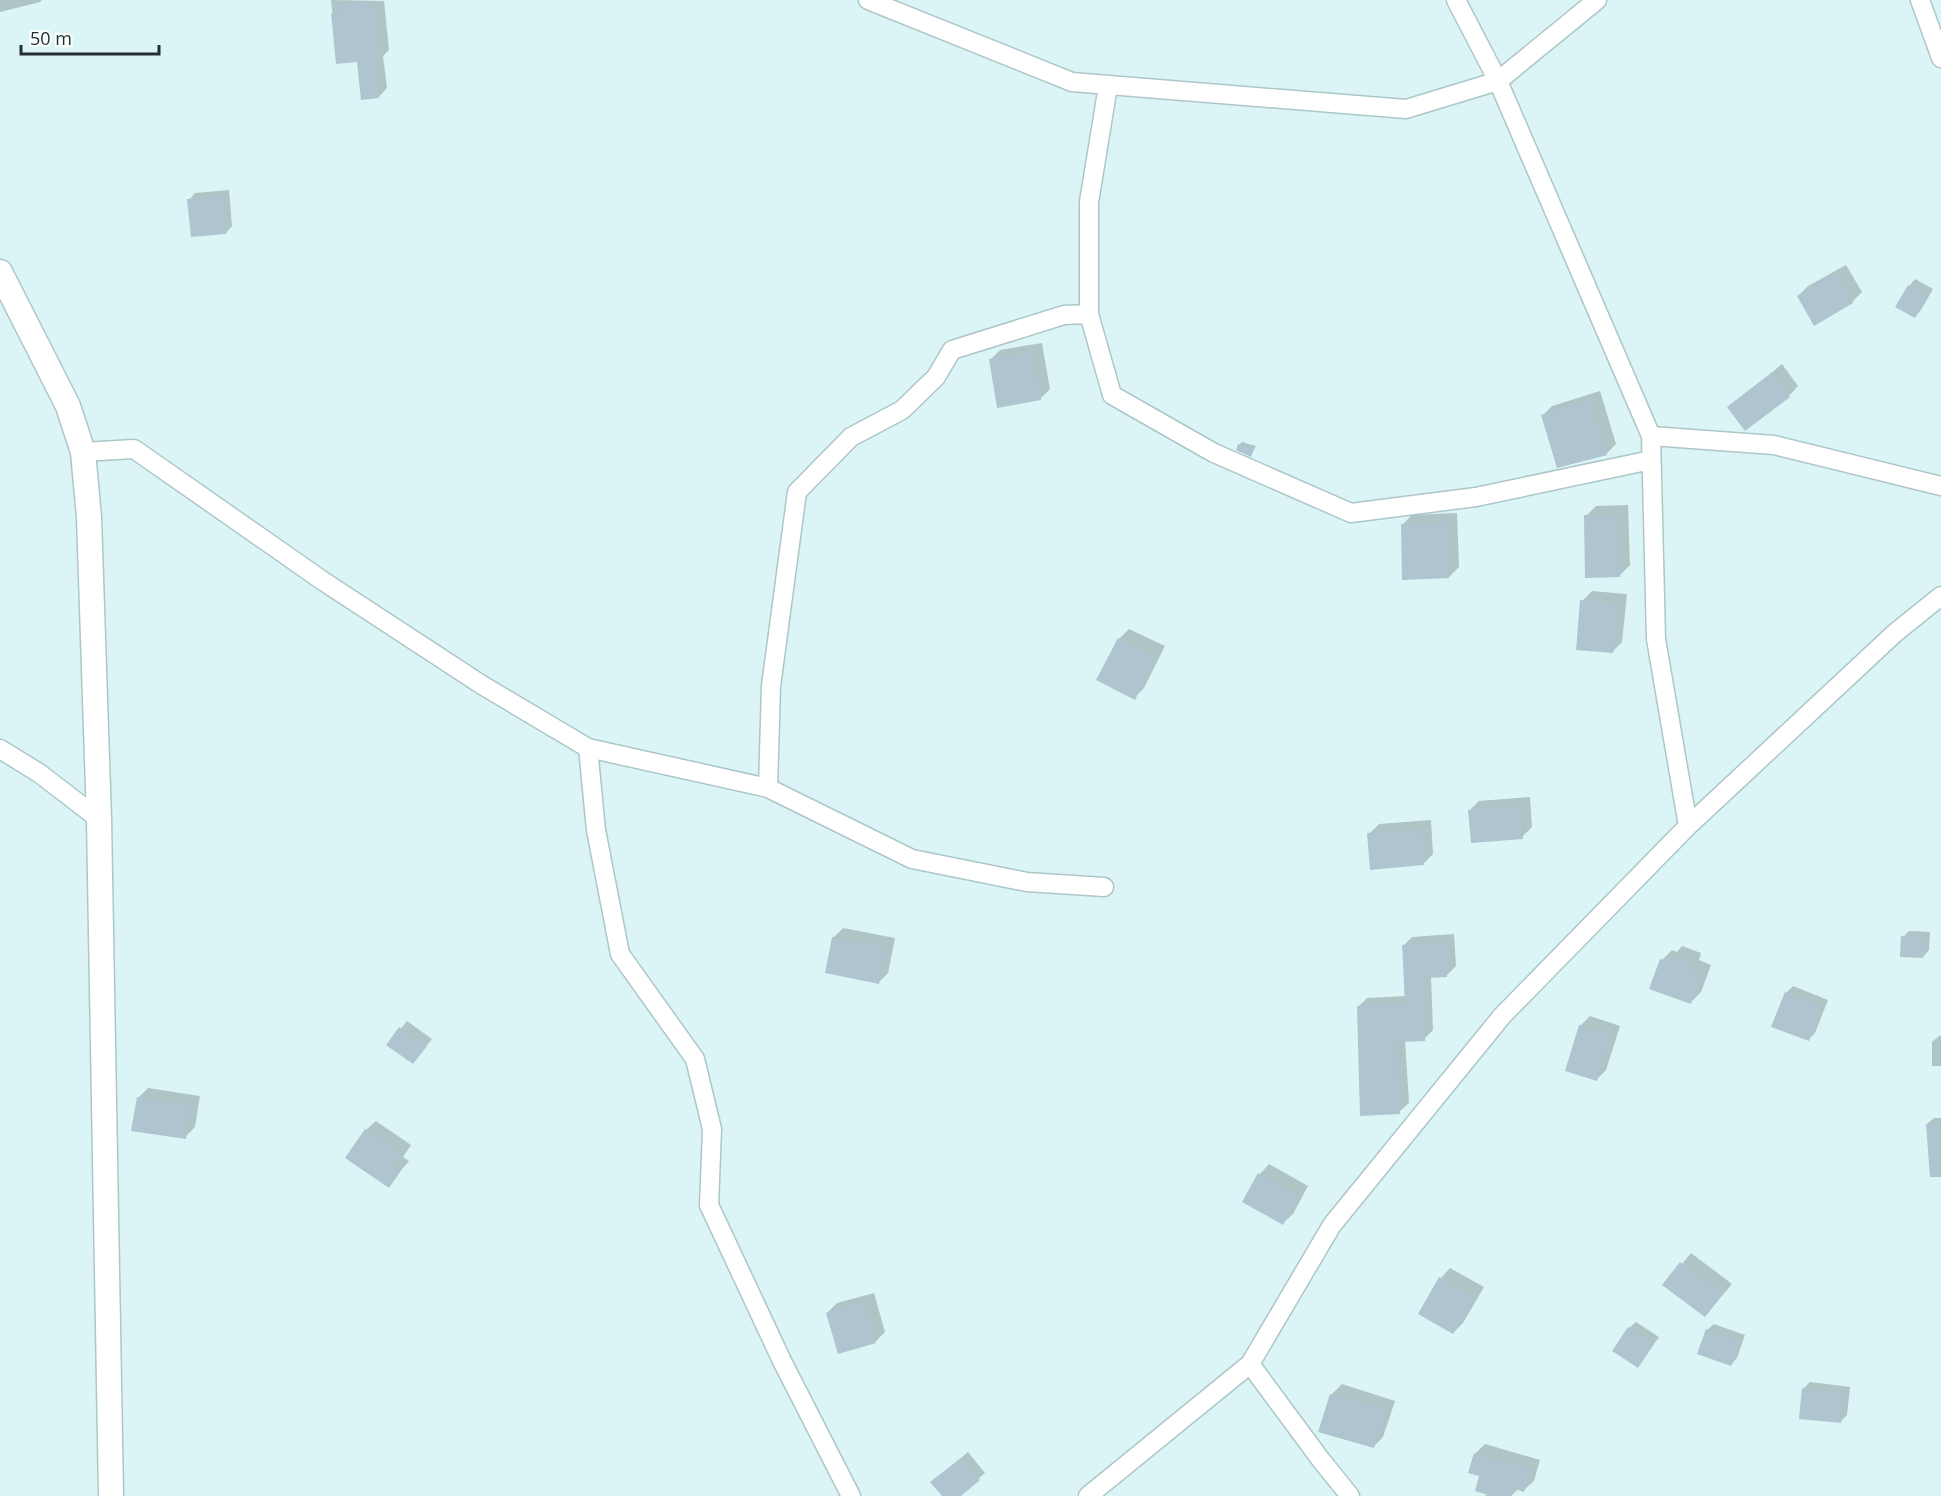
<svg xmlns="http://www.w3.org/2000/svg" width="1941" height="1496" viewBox="0 0 1941 1496" font-family="'Open Sans',sans-serif">
  <rect width="100%" height="100%" fill="#dbf5f7"/>
  <path fill="#0003" d="M0,0H42L40,2L0,12Z
    M331,0L384,1L389,50L383,56L387,88L379,97L358,61L338,63Z
    M229,190L232,226L226,233L189,200L195,193Z
    M1846,265L1862,292L1852,302L1798,296L1808,286Z
    M1915,279L1933,289L1921,310L1915,316L1909,286Z
    M1042,343L1050,389L1040,399L990,360L1000,350Z
    M1782,364L1798,386L1789,396L1729,408Z
    M1600,391L1616,444L1606,454L1542,416L1552,406Z
    M1242,442L1256,446L1251,455L1239,445Z
    M1628,505L1630,565L1620,575L1586,516L1596,506Z
    M1457,513L1459,567L1449,577L1402,525L1412,515Z
    M1592,591L1627,594L1622,642L1612,652L1582,601Z
    M1129,629L1165,646L1144,688L1134,698L1119,639Z
    M1530,797L1532,827L1522,837L1469,811L1479,801Z
    M1431,820L1433,854L1423,864L1369,834L1379,824Z
    M843,928L895,938L888,973L878,983L833,938Z
    M1909,931L1930,932L1929,950L1923,957L1903,937Z
    M1454,934L1456,966L1447,975L1431,976L1433,1030L1424,1039L1405,1040L1409,1103L1399,1112L1358,1007L1367,998L1406,996L1403,946L1412,937Z
    M1682,946L1701,953L1699,960L1711,965L1701,992L1691,1002L1662,960L1672,950L1677,952Z
    M1793,986L1828,1000L1815,1033L1808,1040L1786,993Z
    M1590,1016L1620,1026L1606,1070L1596,1080L1580,1026Z
    M407,1021L432,1039L413,1062L388,1045Z
    M1939,1036H1941V1066H1932V1042Z
    M148,1088L200,1096L195,1127L185,1137L138,1098Z
    M1934,1118H1941V1156L1927,1124Z
    M376,1121L411,1145L403,1157L409,1161L388,1186L366,1130Z
    M1269,1164L1308,1186L1293,1214L1283,1223L1260,1174Z
    M1691,1253L1732,1284L1705,1316L1665,1285Z
    M1450,1268L1484,1287L1463,1323L1453,1333L1441,1278Z
    M874,1293L885,1332L875,1342L827,1313L837,1303Z
    M1636,1322L1659,1337L1638,1366L1629,1328Z
    M1714,1324L1745,1335L1737,1358L1731,1365L1707,1330Z
    M1810,1382L1850,1387L1847,1415L1840,1422L1804,1388Z
    M1342,1384L1395,1401L1383,1437L1373,1447L1320,1431L1332,1394Z
    M1485,1444L1540,1460L1534,1481L1524,1490L1518,1489L1511,1496H1485L1488,1493L1475,1454Z
    M968,1452L985,1473L958,1496H944L939,1476Z"/>
  <path fill="#aec4ce" d="M368,1L369,9H376L381,60H374L379,98L361,100L357,62L336,64L331,13L341,12L340,4Z
    M223,196L226,234L191,237L187,199Z
    M1836,274L1853,303L1814,326L1797,296Z
    M1908,285L1928,295L1915,318L1895,307Z
    M1033,352L1041,400L997,408L989,359Z
    M1771,373L1790,397L1745,431L1727,407Z
    M1590,400L1607,455L1557,468L1541,415Z
    M1238,444L1254,449L1251,457L1236,450Z
    M1584,515H1619L1620,577L1585,578Z
    M1447,522L1449,578L1402,580L1401,524Z
    M1580,600L1618,603L1613,653L1576,650Z
    M1118,638L1156,657L1135,700L1096,680Z
    M1520,806L1523,839L1471,843L1468,810Z
    M1421,829L1424,865L1370,870L1367,833Z
    M1901,936L1925,938L1923,958L1900,957Z
    M832,937L886,947L879,984L825,973Z
    M1446,943L1447,977L1423,978L1425,1041L1396,1042L1400,1114L1360,1116L1357,1006L1405,1004L1402,945Z
    M1671,955L1692,963L1690,970L1702,974L1691,1004L1649,989L1660,959L1668,962Z
    M1785,992L1822,1006L1809,1041L1771,1027Z
    M1579,1025L1611,1036L1597,1081L1565,1071Z
    M399,1027L427,1046L413,1064L386,1045Z
    M137,1097L191,1105L186,1139L131,1131Z
    M1941,1123V1177H1930L1926,1124Z
    M365,1129L402,1155L394,1167L400,1172L389,1188L345,1158Z
    M1258,1173L1299,1196L1283,1225L1242,1202Z
    M1680,1262L1723,1294L1705,1317L1662,1285Z
    M1439,1277L1475,1298L1453,1334L1418,1314Z
    M864,1302L876,1343L838,1354L826,1313Z
    M1628,1327L1654,1344L1638,1368L1612,1351Z
    M1706,1329L1740,1342L1731,1366L1697,1354Z
    M1802,1388L1845,1393L1841,1423L1799,1419Z
    M1330,1394L1386,1410L1374,1448L1318,1432Z
    M1474,1453L1531,1469L1524,1492L1512,1488L1510,1496H1492L1475,1491L1479,1476L1468,1473Z
    M961,1458L980,1480L961,1496H942L930,1482Z"/>
  <g fill="none" stroke-linecap="round" stroke-linejoin="round">
    <g stroke="#adc6c8" stroke-width="21">
      <path id="street" d="M868,0L1072,82L1406,109L1498,81L1597,0
        M1456,0L1498,81L1651,436L1656,639L1688,826
        M1920,0L1941,58
        M1108,86L1089,202V314L1112,395L1214,453L1351,513L1476,497L1651,460
        M1651,436L1774,445L1941,486
        M83,452L134,449L323,581L482,685L588,748L768,788L771,686L797,492L851,437L902,410L936,377L952,350L1064,315L1089,314
        M588,748L596,830L620,954L695,1059L712,1129L709,1205L782,1361L851,1496
        M0,749L39,773L99,819
        M768,788L912,859L1027,882L1104,887
        M1250,1364L1321,1460L1350,1496
        M1088,1496L1250,1364L1332,1225L1502,1016L1688,826L1895,633L1941,596"/>
    </g>
    <g stroke="#adc6c8" stroke-width="27">
      <path id="secondary" d="M0,272L68,406L83,452L89,517L99,819L111,1496"/>
    </g>
    <use href="#street" stroke="#fff" stroke-width="18"/>
    <use href="#secondary" stroke="#fff" stroke-width="24"/>
  </g>
  <path d="M21 45v9h138v-9" fill="none" stroke="#252f30" stroke-width="3"/>
  <text x="30" y="45" font-size="18" fill="#252f30" stroke="#f9fefe" stroke-width="4.5" paint-order="stroke">50 m</text>
</svg>
